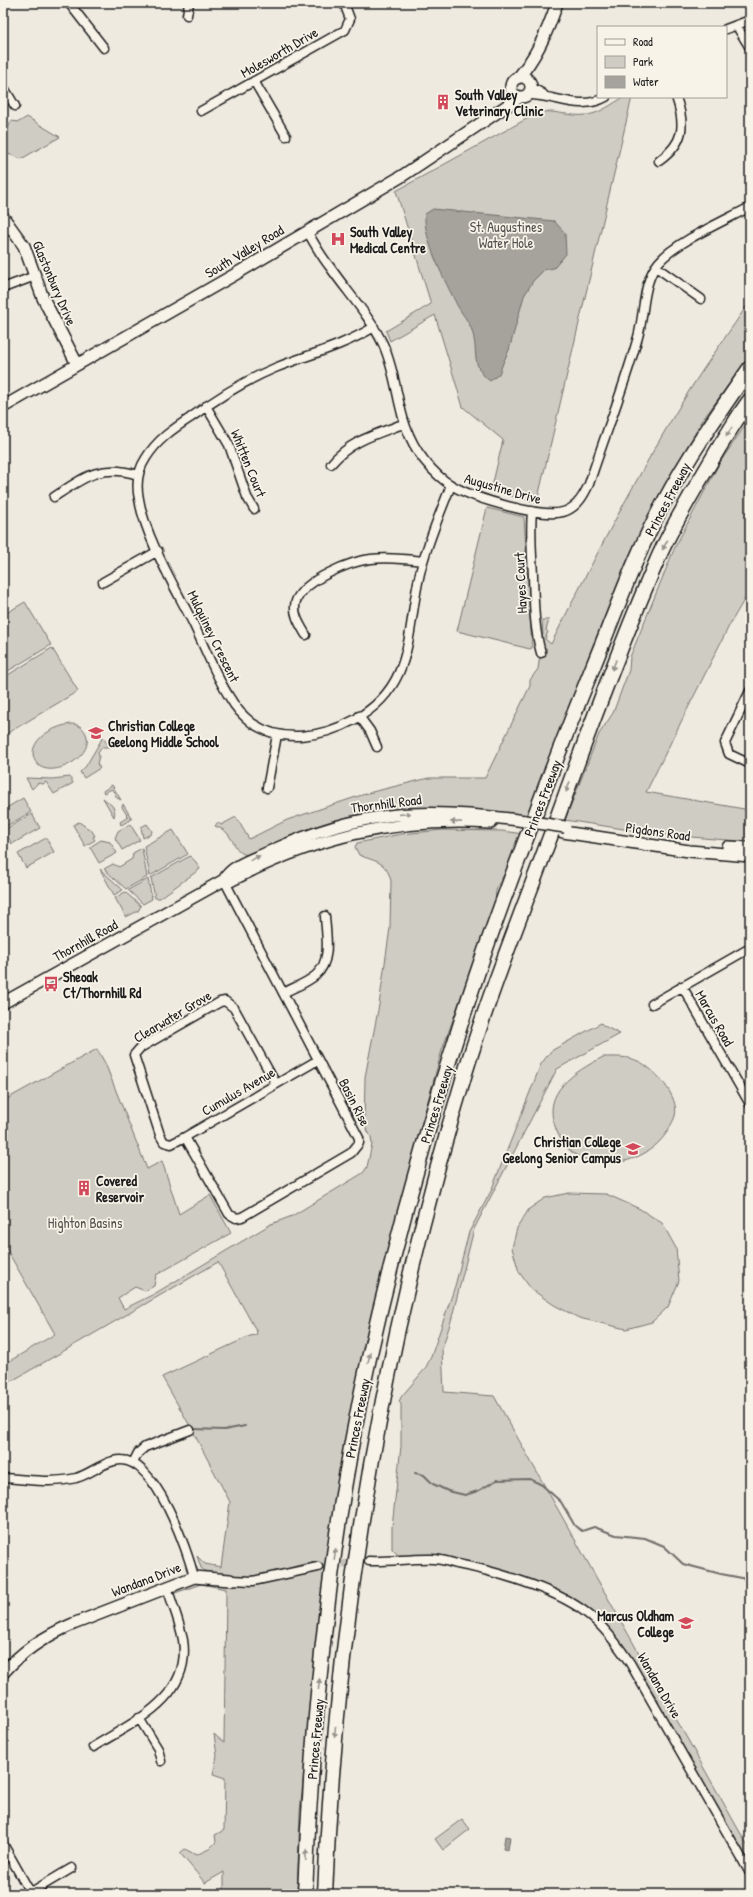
<svg xmlns="http://www.w3.org/2000/svg" width="753" height="1897" viewBox="0 0 753 1897" font-family="'Patrick Hand',sans-serif">
  <rect width="100%" height="100%" fill="#eeeae0"/>
  <filter id="ink" filterUnits="userSpaceOnUse"><feTurbulence type="fractalNoise" baseFrequency=".025" numOctaves="2"/><feDisplacementMap in="SourceGraphic" scale="8" xChannelSelector="R" yChannelSelector="G"/><feConvolveMatrix kernelMatrix="1 2 1 2 8 2 1 2 1" color-interpolation-filters="sRGB"/></filter>
  <g filter="url(#ink)">
    <path fill="#cfccc3" stroke="#767470" d="M624,97H632L537,502L491,491L503,440L463,407L435,315L390,341L386,331L431,304L396,191L539,112C555,110 571,117 586,115C600,114 613,103 624,97Z
      M27,117L60,137L21,159L3,152V140L11,121L19,122Z
      M750,301V356L704,418L668,479L631,554L530,816C459,808 392,801 322,824C298,832 276,843 253,854C236,858 236,842 226,832C223,829 219,828 215,826L218,822L221,825L236,817L249,839L287,820L368,793L429,778H485L530,686V680L538,669L540,655L545,653L547,649L543,646L539,641L543,634L542,620H549L546,630L548,632L545,639L551,644C594,559 638,473 689,391C708,361 730,331 750,301Z
      M750,418V590L730,624L646,792L750,810V842L656,834L565,820L599,734L613,713L629,670L630,657L675,547L719,464Z
      M487,508L524,517L532,648L530,649L457,631Z
      M25,602L51,645L3,674V615Z
      M52,648L78,691L3,736V678Z
      M71,724C78,724 83,727 86,734C97,760 37,787 33,754C33,736 56,726 71,724Z
      M103,737L109,747H102L98,753L99,756L97,764L100,768L84,778L80,772L86,766Z
      M70,777L73,783L54,794L46,782L43,784L38,783L32,789L26,778L52,779Z
      M112,785L121,800L117,798L112,789L104,793L103,791Z
      M23,798L31,812L3,828V810Z
      M103,798C110,804 117,807 114,817Z
      M123,804L132,819L121,825L120,822L128,817L122,807Z
      M32,814L40,828L12,844L4,830Z
      M79,822L92,831L95,836L93,837L95,840L85,846L73,825Z
      M130,824L140,840L122,850L115,838L118,831Z
      M147,824L152,831L151,834L143,838L141,827Z
      M173,830L188,854L150,876L144,846Z
      M443,830L502,831L523,834C518,845 513,856 509,866C504,877 493,887 496,900L442,1050L408,1173L366,1342L319,1614L300,1812L297,1894H224V1872L205,1883L180,1853L185,1849L196,1855L209,1849L216,1842L215,1835L224,1830L225,1778L213,1774L217,1756L214,1734L224,1743L226,1593V1589L201,1584L175,1593L179,1588L200,1580L218,1583L254,1585L318,1571L317,1562C300,1563 284,1571 266,1575C246,1579 226,1575 205,1571L201,1568L197,1556L205,1564L221,1567L230,1502L190,1426L162,1377L250,1336L256,1335L257,1332L218,1262L3,1386V1365L55,1334L3,1243V1101L97,1049L105,1063L147,1169L162,1161L179,1214L210,1195L231,1233L156,1275L154,1286L145,1291L135,1287L118,1298L124,1309L154,1294L271,1224L292,1216L363,1173L367,1167L372,1144L371,1137L364,1124L365,1077L379,1005L390,928L391,881C386,860 375,862 359,855L355,847L357,843L401,834Z
      M46,838L54,852L26,868L18,854Z
      M101,840L110,842L117,853L99,863L90,847Z
      M142,848L147,877L126,889L104,869L113,864L119,867L132,859L133,853Z
      M190,856L196,862L200,869L160,898H155L151,878Z
      M100,869L123,890L114,895Z
      M148,879L152,899L143,904L128,890Z
      M125,892L141,906L138,911L126,917L115,898Z
      M601,1023L604,1026L620,1034L557,1069L474,1229L451,1321L442,1349L444,1392L494,1396L750,1850V1863L676,1735L659,1705L658,1700L630,1657L581,1607L482,1568L400,1557L392,1549V1526L401,1446V1404L399,1402L401,1397L425,1369L431,1357L455,1286L469,1232L491,1191L541,1064L551,1051Z
      M603,1057C615,1057 627,1056 638,1061C655,1069 680,1097 675,1116C674,1120 671,1124 670,1127C653,1160 607,1173 576,1155C566,1149 560,1140 556,1129C540,1092 575,1072 603,1057Z
      M569,1193L606,1194L640,1209L662,1223L676,1248L679,1281L668,1307L652,1322L626,1329L579,1318L554,1305L531,1289L519,1272L512,1248L517,1228L529,1209L545,1198Z
      M462,1819L470,1829L443,1850L435,1839Z"/>
    <path fill="#a6a39d" stroke="#6f6d69" d="M433,209L554,221L565,233L566,254L554,268L544,270L533,281L524,296L509,350L503,363L499,374L490,381C471,367 478,354 473,334C471,324 462,314 457,305C445,281 423,240 425,214Z
      M505,1836L510,1837L508,1850L503,1849Z"/>
    <g fill="none" stroke-linecap="round" stroke-linejoin="round">
      <path stroke="#6f6d69" stroke-width="2" d="M193,1429L224,1430L245,1426
        M415,1473L424,1475L433,1484L448,1491L465,1495L478,1491L497,1480L530,1479L542,1485L561,1502L575,1526L582,1531L594,1527L616,1535L645,1538L664,1546L683,1564L721,1574L742,1578L750,1582"/>
      <path stroke="#c4c1b9" stroke-width="8" stroke-dasharray="8 4" stroke-linecap="butt" d="M318,1567L369,1561"/>
      <g stroke="#1c1c1c" stroke-width="11">
        <path id="street" d="M69,3L104,48
          M187,15L189,3
          M736,25L750,48
          M726,29L750,20
          M254,81L286,136
          M3,86L15,106
          M531,87L543,94
          M527,95C555,94 579,112 606,97
          M201,111L345,30L350,19L344,3
          M659,161C684,143 686,126 676,97
          M307,231C314,243 321,256 330,267C348,293 369,315 383,344C401,384 395,424 424,460C432,470 441,480 453,486C473,498 544,520 566,511C578,506 584,495 589,484C605,435 624,387 638,337C645,312 642,282 659,262C676,242 726,220 750,207
          M656,267L701,299
          M3,288L35,276
          M374,327C341,347 310,354 275,368C244,381 217,398 190,418C173,429 157,440 146,458C138,470 136,485 139,499C145,537 175,587 193,623C205,648 215,675 230,698C235,707 243,716 252,723C282,744 323,737 354,720C416,686 406,631 420,573C427,543 440,514 451,485
          M206,406L229,445L247,497L254,509
          M331,464C350,441 376,434 403,424
          M54,497C84,477 102,463 138,475
          M532,511C530,533 532,554 533,576C534,602 534,628 541,653
          M103,582L158,551
          M306,635C300,625 292,613 296,601C304,580 351,561 371,559C389,557 406,559 423,561
          M750,691L725,743L729,754L750,764
          M359,716L370,731L377,747
          M267,788L277,735
          M682,986L750,1104
          M283,993C293,988 307,983 316,975C332,961 326,935 325,916
          M652,1004L750,948
          M276,1084L234,1008L225,1001L220,1002L140,1048L134,1055L160,1135L164,1142L171,1144L185,1137L318,1060
          M185,1137L229,1214L236,1218L242,1217L351,1153L359,1143V1138L224,880
          M133,1463L138,1453L145,1447L190,1430
          M3,1478C28,1479 51,1484 76,1478C91,1474 105,1460 121,1460C156,1460 187,1549 194,1577
          M369,1561C390,1562 412,1558 433,1559C441,1559 449,1562 457,1564C494,1571 553,1588 584,1611C603,1625 617,1644 630,1663L750,1873
          M230,1580L253,1581L318,1567
          M139,1718L158,1749L161,1761
          M93,1747C133,1722 192,1698 183,1640C180,1622 172,1604 167,1587
          M3,1844L30,1892
          M28,1894L72,1868"/>
      </g>
      <g stroke="#1c1c1c" stroke-width="14">
        <path id="secondary" d="M511 87a10 10 0 1 1 20 0a10 10 0 1 1-20 0Z
          M518,78C537,56 548,31 557,3
          M3,217L24,246L43,298L77,364
          M3,407L234,275L402,176L520,97
          M563,832L689,851L750,856
          M728,847L750,848
          M224,880L230,881C315,837 395,817 491,823
          M3,1003L224,880C232,865 254,859 269,852C362,809 425,807 525,821
          M3,1673C22,1651 47,1635 73,1624L194,1577L230,1580"/>
      </g>
      <g stroke="#1c1c1c" stroke-width="17">
        <path id="highway" d="M305,1894C312,1715 330,1533 369,1358C398,1229 434,1102 476,977C495,921 516,865 537,810C558,752 582,694 605,637C623,592 640,546 663,504C688,457 719,412 750,368
          M325,1894C336,1616 384,1339 465,1073C492,985 527,900 559,813C590,727 622,640 659,556C676,518 699,482 720,446C730,431 739,414 750,400"/>
      </g>
      <use href="#street" stroke="#f7f3e8" stroke-width="8"/>
      <use href="#secondary" stroke="#f7f3e8" stroke-width="11"/>
      <use href="#highway" stroke="#f7f3e8" stroke-width="14"/>
      <g stroke="#1c1c1c" stroke-width="14" stroke-linecap="butt">
        <path id="secondary-bridge" d="M525,821L565,827"/>
      </g>
      <use href="#secondary-bridge" stroke="#f7f3e8" stroke-width="11"/>
    </g>
    <defs><path id="oneway-solid" d="M-6-.8H1V-3.2L6.5 0L1 3.2V.8H-6Z"/></defs>
    <g fill="#94928c">
      <use href="#oneway-solid" transform="translate(729 432) rotate(122)"/>
      <use href="#oneway-solid" transform="translate(665 545) rotate(118)"/>
      <use href="#oneway-solid" transform="translate(614 665) rotate(112)"/>
      <use href="#oneway-solid" transform="translate(568 787) rotate(110)"/>
      <use href="#oneway-solid" transform="translate(405 814) rotate(-4)"/>
      <use href="#oneway-solid" transform="translate(456 822) rotate(-179)"/>
      <use href="#oneway-solid" transform="translate(255 858) rotate(-26)"/>
      <use href="#oneway-solid" transform="translate(369 1358) rotate(-77)"/>
      <use href="#oneway-solid" transform="translate(335 1554) rotate(-82)"/>
      <use href="#oneway-solid" transform="translate(319 1684) rotate(-84)"/>
      <use href="#oneway-solid" transform="translate(335 1732) rotate(95)"/>
      <use href="#oneway-solid" transform="translate(306 1855) rotate(-87)"/>
    </g>
  </g>
  <defs>
    <g id="building-bare" transform="scale(1.2)"><path d="M-4-6H4V6H1V3H-1V6H-4ZM-2.5-4.3h1.7v1.8h-1.7ZM.8-4.3h1.7v1.8H.8ZM-2.5-1h1.7V.8h-1.7ZM.8-1h1.7V.8H.8Z" fill="#d1495b" stroke="#f7f3e8" stroke-width="2.5" paint-order="stroke"/></g>
    <g id="hospital-bare" transform="scale(1.2)"><path d="M-5-5h3v3.5h4V-5h3V5h-3V1.5h-4V5h-3Z" fill="#d1495b" stroke="#f7f3e8" stroke-width="2.5" paint-order="stroke"/></g>
    <g id="school-bare" transform="scale(1.2)"><path d="M0-5L7-2L0 1L-7-2ZM-4 1L0 2.5L4 1V4Q0 6-4 4Z" fill="#d1495b" stroke="#f7f3e8" stroke-width="2.5" paint-order="stroke"/></g>
    <g id="bus-bare" transform="scale(1.2)"><path d="M-5-6H5V4H4V6H2V4H-2V6H-4V4H-5ZM-3.5-4V0h7V-4ZM-3.5 1.2v1.5H-2V1.2ZM2 1.2v1.5H3.5V1.2Z" fill="#d1495b" stroke="#f7f3e8" stroke-width="2.5" paint-order="stroke"/></g>
    <g id="university-bare" transform="scale(1.2)"><path d="M0-5L7-2L0 1L-7-2ZM-4 1L0 2.5L4 1V4Q0 6-4 4Z" fill="#d1495b" stroke="#f7f3e8" stroke-width="2.5" paint-order="stroke"/></g>
  </defs>
  <g fill-rule="evenodd">
    <use href="#building-bare" x="443" y="102"/>
    <use href="#hospital-bare" x="338" y="239"/>
    <use href="#school-bare" x="96" y="733"/>
    <use href="#bus-bare" x="51" y="984"/>
    <use href="#school-bare" x="633" y="1149"/>
    <use href="#building-bare" x="84" y="1188"/>
    <use href="#university-bare" x="686" y="1623"/>
  </g>
  <g text-anchor="middle" dominant-baseline="central" stroke-width="3.5" stroke-linejoin="round" paint-order="stroke">
    <g font-size="14" fill="#1c1c1c" stroke="#f7f3e8">
      <text transform="translate(279 52) rotate(-30)">Molesworth Drive</text>
      <text transform="translate(244 251) rotate(-31)">South Valley Road</text>
      <text transform="translate(55 283) rotate(67)">Glastonbury Drive</text>
      <text transform="translate(249 463) rotate(68)">Whitten Court</text>
      <text transform="translate(503 488) rotate(16)">Augustine Drive</text>
      <text transform="translate(667 499) rotate(-62)">Princes Freeway</text>
      <text transform="translate(520 583) rotate(-93)">Hayes Court</text>
      <text transform="translate(214 636) rotate(64)">Mulquiney Crescent</text>
      <text transform="translate(542 798) rotate(-69)">Princes Freeway</text>
      <text transform="translate(386 803) rotate(-7)">Thornhill Road</text>
      <text transform="translate(658 831) rotate(8)">Pigdons Road</text>
      <text transform="translate(85 940) rotate(-29)">Thornhill Road</text>
      <text transform="translate(172 1016) rotate(-31)">Clearwater Grove</text>
      <text transform="translate(715 1018) rotate(60)">Marcus Road</text>
      <text transform="translate(238 1091) rotate(-30)">Cumulus Avenue</text>
      <text transform="translate(355 1102) rotate(63)">Basin Rise</text>
      <text transform="translate(436 1104) rotate(-73)">Princes Freeway</text>
      <text transform="translate(357 1418) rotate(-79)">Princes Freeway</text>
      <text transform="translate(146 1579) rotate(-21)">Wandana Drive</text>
      <text transform="translate(660 1685) rotate(60)">Wandana Drive</text>
      <text transform="translate(315 1739) rotate(-85)">Princes Freeway</text>
    </g>
    <g font-size="14" font-weight="bold" fill="#1c1c1c" stroke="#f7f3e8" text-anchor="start">
      <text x="455" y="94">South Valley<tspan x="455" dy="16">Veterinary Clinic</tspan></text>
      <text x="350" y="231">South Valley<tspan x="350" dy="16">Medical Centre</tspan></text>
      <text x="108" y="725">Christian College<tspan x="108" dy="16">Geelong Middle School</tspan></text>
      <text x="63" y="976">Sheoak<tspan x="63" dy="16">Ct/Thornhill Rd</tspan></text>
      <text x="621" y="1141" text-anchor="end">Christian College<tspan x="621" dy="16">Geelong Senior Campus</tspan></text>
      <text x="96" y="1180">Covered<tspan x="96" dy="16">Reservoir</tspan></text>
      <text x="674" y="1615" text-anchor="end">Marcus Oldham<tspan x="674" dy="16">College</tspan></text>
    </g>
    <g font-size="14" fill="#52514e" stroke="#f7f3e8">
      <text x="506" y="226">St. Augustines<tspan x="506" dy="16">Water Hole</tspan></text>
      <text x="85" y="1222">Highton Basins</text>
    </g>
  </g>
  <rect width="753" height="1897" fill="none" stroke="#f7f3e8" stroke-width="16"/>
  <rect x="8" y="8" width="737" height="1881" fill="none" stroke="#1c1c1c" stroke-width="1.5" filter="url(#ink)"/>
  <rect x="597" y="26" width="130" height="72" fill="#f7f3e8" stroke="#9f9d96"/>
  <rect x="605" y="39" width="20" height="6" fill="#f7f3e8" stroke="#9f9d96"/>
  <text x="633" y="46" font-size="12" fill="#1c1c1c">Road</text>
  <rect x="605" y="56" width="20" height="12" fill="#cfccc3" stroke="#9f9d96"/>
  <text x="633" y="66" font-size="12" fill="#1c1c1c">Park</text>
  <rect x="605" y="76" width="20" height="12" fill="#a6a39d" stroke="#9f9d96"/>
  <text x="633" y="86" font-size="12" fill="#1c1c1c">Water</text>
</svg>
